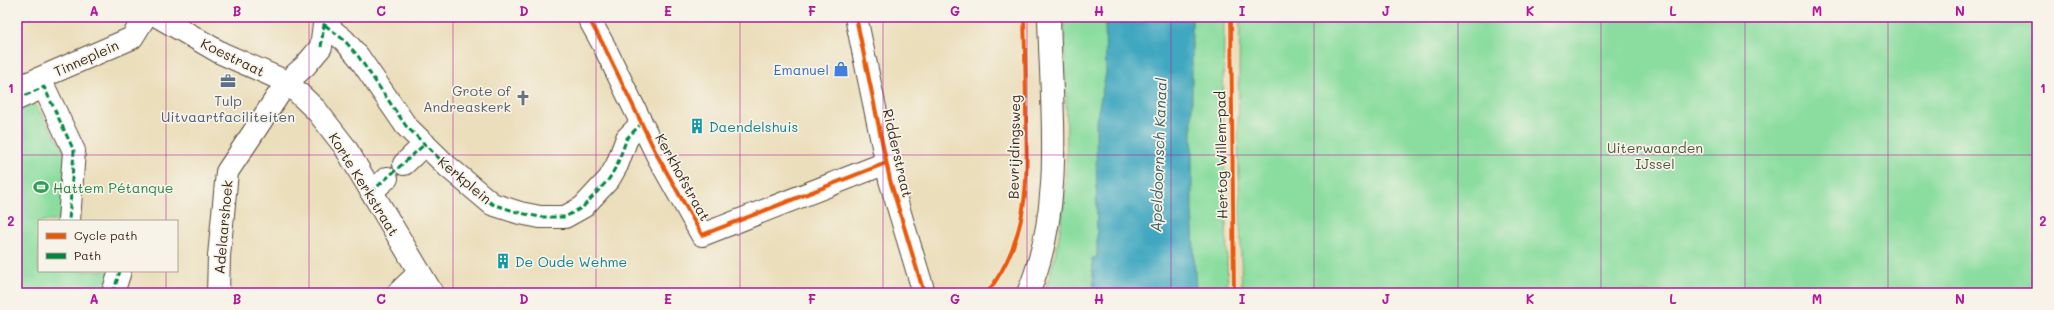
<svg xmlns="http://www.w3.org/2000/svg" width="2054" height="310" viewBox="0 0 2054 310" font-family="Mali,sans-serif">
  <rect width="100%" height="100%" fill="#f7f3e8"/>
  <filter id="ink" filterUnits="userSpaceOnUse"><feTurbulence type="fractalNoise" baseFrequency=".025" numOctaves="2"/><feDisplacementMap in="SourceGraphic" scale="8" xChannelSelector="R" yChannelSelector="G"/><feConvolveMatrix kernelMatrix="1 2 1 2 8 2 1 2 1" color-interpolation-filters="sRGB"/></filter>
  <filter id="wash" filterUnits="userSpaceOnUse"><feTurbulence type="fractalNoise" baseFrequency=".012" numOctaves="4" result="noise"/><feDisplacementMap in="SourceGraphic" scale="16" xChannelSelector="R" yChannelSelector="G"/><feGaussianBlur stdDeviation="0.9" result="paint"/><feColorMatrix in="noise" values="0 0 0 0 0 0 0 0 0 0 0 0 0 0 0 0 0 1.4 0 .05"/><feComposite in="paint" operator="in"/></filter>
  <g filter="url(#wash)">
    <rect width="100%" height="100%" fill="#ebdebb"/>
    <path fill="#8add9f" stroke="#62845e" d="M1064,17H1224L1223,109L1228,293H1044C1076,204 1065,109 1064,17Z
      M1240,17H2037V293H1242L1238,136Z
      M33,101L66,152L65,221H39V271H114L103,293H17V108Z"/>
    <path fill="#40a7c0" stroke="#3e686f" d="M1105,17H1192V209L1196,293H1094L1092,258L1097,257L1096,121L1106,73Z"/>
  </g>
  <g filter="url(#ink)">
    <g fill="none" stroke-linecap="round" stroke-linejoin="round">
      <g stroke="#554536" stroke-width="24">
        <path id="pedestrian" d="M325,25L344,40L358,56L406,126L447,166L492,204L520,213L540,217H565L583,207L609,179L617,165L627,138L641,124
          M17,99L44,87L74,151L69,221
          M404,164L425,144
          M371,192L387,178
          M113,293L120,271"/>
      </g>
      <g stroke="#554536" stroke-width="24">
        <path id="minor" d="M159,17L221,53L287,82L317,111L345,147L432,293
          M588,17L604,46L657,155L702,235L886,163
          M856,17L890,180L924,293
          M17,88L132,38L145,17
          M218,293L219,256L227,172L287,82L305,66L321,47L325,17
          M398,293L419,273"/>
      </g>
      <g stroke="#554536" stroke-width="24">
        <path id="secondary" d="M1028,293C1065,207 1051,108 1049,17"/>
      </g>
      <use href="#pedestrian" stroke="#fff" stroke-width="22"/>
      <use href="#minor" stroke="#fff" stroke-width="22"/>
      <use href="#secondary" stroke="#fff" stroke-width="22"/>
      <path stroke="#00873e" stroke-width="3" stroke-dasharray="6 3" stroke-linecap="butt" d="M325,25L344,40L358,56L406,126L447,166L492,204L520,213L540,217H565L583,207L609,179L617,165L627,138L641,124
        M321,47L325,17
        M17,99L44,87L74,151L69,221
        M371,192L425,144
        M113,293L120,271"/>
      <g stroke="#f7f3e8" stroke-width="6">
        <path id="cycleway" d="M588,17L604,46L657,155L702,235L886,163
          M856,17L890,180L924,293
          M1231,17L1234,293
          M987,293C1028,240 1028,185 1026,121C1026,86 1025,52 1024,17"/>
      </g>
      <use href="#cycleway" stroke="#e8590c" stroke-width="4"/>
    </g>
  </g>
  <path fill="none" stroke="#b5179e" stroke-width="1" stroke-opacity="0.55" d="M166,17V221M309,17V293M453,17V293M596,17V293M740,17V293M883,17V293M1027,17V293M1171,17V293M1314,17V293M1458,17V293M1601,17V293M1745,17V293M1888,17V293M17,155H2037M166,271V293"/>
  <defs>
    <g id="shop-bare" transform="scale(1.2)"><path d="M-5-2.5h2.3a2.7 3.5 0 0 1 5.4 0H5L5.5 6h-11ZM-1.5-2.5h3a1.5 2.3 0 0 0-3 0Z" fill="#3f7fe0" stroke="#f7f3e8" stroke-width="2.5" paint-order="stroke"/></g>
    <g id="office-bare" transform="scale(1.2)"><path d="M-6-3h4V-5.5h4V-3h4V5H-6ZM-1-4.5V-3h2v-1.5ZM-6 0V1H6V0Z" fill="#5c6f8a" stroke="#f7f3e8" stroke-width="2.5" paint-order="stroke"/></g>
    <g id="church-bare" transform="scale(1.2)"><path d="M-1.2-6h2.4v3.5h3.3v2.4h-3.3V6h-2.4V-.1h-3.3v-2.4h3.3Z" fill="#6b7280" stroke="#f7f3e8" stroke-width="2.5" paint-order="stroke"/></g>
    <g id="building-bare" transform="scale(1.2)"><path d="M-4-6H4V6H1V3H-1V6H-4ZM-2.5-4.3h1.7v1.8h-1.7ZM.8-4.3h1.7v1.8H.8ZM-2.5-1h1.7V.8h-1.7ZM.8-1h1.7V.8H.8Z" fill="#0f9aa8" stroke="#f7f3e8" stroke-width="2.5" paint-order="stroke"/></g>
    <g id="stadium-bare" transform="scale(1.2)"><path d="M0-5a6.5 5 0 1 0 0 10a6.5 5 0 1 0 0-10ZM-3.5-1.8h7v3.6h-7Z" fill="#2e9e5b" stroke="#f7f3e8" stroke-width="2.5" paint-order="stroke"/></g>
  </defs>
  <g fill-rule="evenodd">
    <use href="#shop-bare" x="841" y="69"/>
    <use href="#office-bare" x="228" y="81"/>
    <use href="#church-bare" x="523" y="98"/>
    <use href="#building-bare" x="697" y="126"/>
    <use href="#stadium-bare" x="41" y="187"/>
    <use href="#building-bare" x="503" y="261"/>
  </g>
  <g text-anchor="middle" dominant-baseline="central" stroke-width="3.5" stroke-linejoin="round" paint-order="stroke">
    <g font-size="14" fill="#3b2a1e" stroke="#f7f3e8">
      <text transform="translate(233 57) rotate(26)">Koestraat</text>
      <text transform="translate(86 58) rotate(-24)">Tinneplein</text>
      <text transform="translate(1014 147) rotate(-89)">Bevrijdingsweg</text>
      <text transform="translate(898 153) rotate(77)">Ridderstraat</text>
      <text transform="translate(1221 155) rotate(-91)">Hertog Willem-pad</text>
      <text transform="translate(683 177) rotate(61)">Kerkhofstraat</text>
      <text transform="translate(465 180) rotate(40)">Kerkplein</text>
      <text transform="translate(364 184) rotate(58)">Korte Kerkstraat</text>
      <text transform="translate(223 227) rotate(-85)">Adelaarshoek</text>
    </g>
    <g font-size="14" fill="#366cbe" stroke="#f7f3e8" text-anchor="end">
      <text x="829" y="69">Emanuel</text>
    </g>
    <g font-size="14" fill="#5b616d" stroke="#f7f3e8" text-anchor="end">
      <text x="511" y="90">Grote of<tspan x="511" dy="16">Andreaskerk</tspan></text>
    </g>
    <g font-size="14" fill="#4e5e75" stroke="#f7f3e8">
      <text x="228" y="100">Tulp<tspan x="228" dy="16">Uitvaartfaciliteiten</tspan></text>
    </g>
    <g font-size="14" fill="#0d838f" stroke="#f7f3e8" text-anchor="start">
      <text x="709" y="126">Daendelshuis</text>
      <text x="515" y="261">De Oude Wehme</text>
    </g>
    <g font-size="14" fill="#4f573e" stroke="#f7f3e8">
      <text x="1655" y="147">Uiterwaarden<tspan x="1655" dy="16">IJssel</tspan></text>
    </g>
    <g font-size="14" fill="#27864d" stroke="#f7f3e8" text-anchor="start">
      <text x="53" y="187">Hattem Pétanque</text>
    </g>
    <g font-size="15" font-style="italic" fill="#3d5c5f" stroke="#f7f3e8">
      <text transform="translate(1158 155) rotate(-88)">Apeldoornsch Kanaal</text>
    </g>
  </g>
  <rect width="2054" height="310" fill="none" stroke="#f7f3e8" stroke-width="44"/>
  <rect x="38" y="220" width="140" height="52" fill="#f7f3e8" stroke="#aca397"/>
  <rect x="46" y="233" width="20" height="6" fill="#e8590c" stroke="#aca397"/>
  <text x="74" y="240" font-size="12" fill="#3b2a1e">Cycle path</text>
  <rect x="46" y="253" width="20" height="6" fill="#00873e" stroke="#aca397"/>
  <text x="74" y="260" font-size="12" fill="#3b2a1e">Path</text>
  <rect x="22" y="22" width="2010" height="266" fill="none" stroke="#b5179e" stroke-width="1.5"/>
  <g font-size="13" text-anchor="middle" font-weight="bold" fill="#b5179e">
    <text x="94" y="16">A</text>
    <text x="237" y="16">B</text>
    <text x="381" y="16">C</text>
    <text x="524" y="16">D</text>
    <text x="668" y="16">E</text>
    <text x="812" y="16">F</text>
    <text x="955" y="16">G</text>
    <text x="1099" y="16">H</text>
    <text x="1242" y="16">I</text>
    <text x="1386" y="16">J</text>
    <text x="1530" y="16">K</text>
    <text x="1673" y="16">L</text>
    <text x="1817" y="16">M</text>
    <text x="1960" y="16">N</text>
    <text x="11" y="93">1</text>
    <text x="2043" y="93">1</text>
    <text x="11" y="226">2</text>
    <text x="2043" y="226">2</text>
    <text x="94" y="304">A</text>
    <text x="237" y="304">B</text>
    <text x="381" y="304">C</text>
    <text x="524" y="304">D</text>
    <text x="668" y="304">E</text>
    <text x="812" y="304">F</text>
    <text x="955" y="304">G</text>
    <text x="1099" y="304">H</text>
    <text x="1242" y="304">I</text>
    <text x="1386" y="304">J</text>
    <text x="1530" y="304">K</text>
    <text x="1673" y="304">L</text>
    <text x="1817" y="304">M</text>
    <text x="1960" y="304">N</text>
  </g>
</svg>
